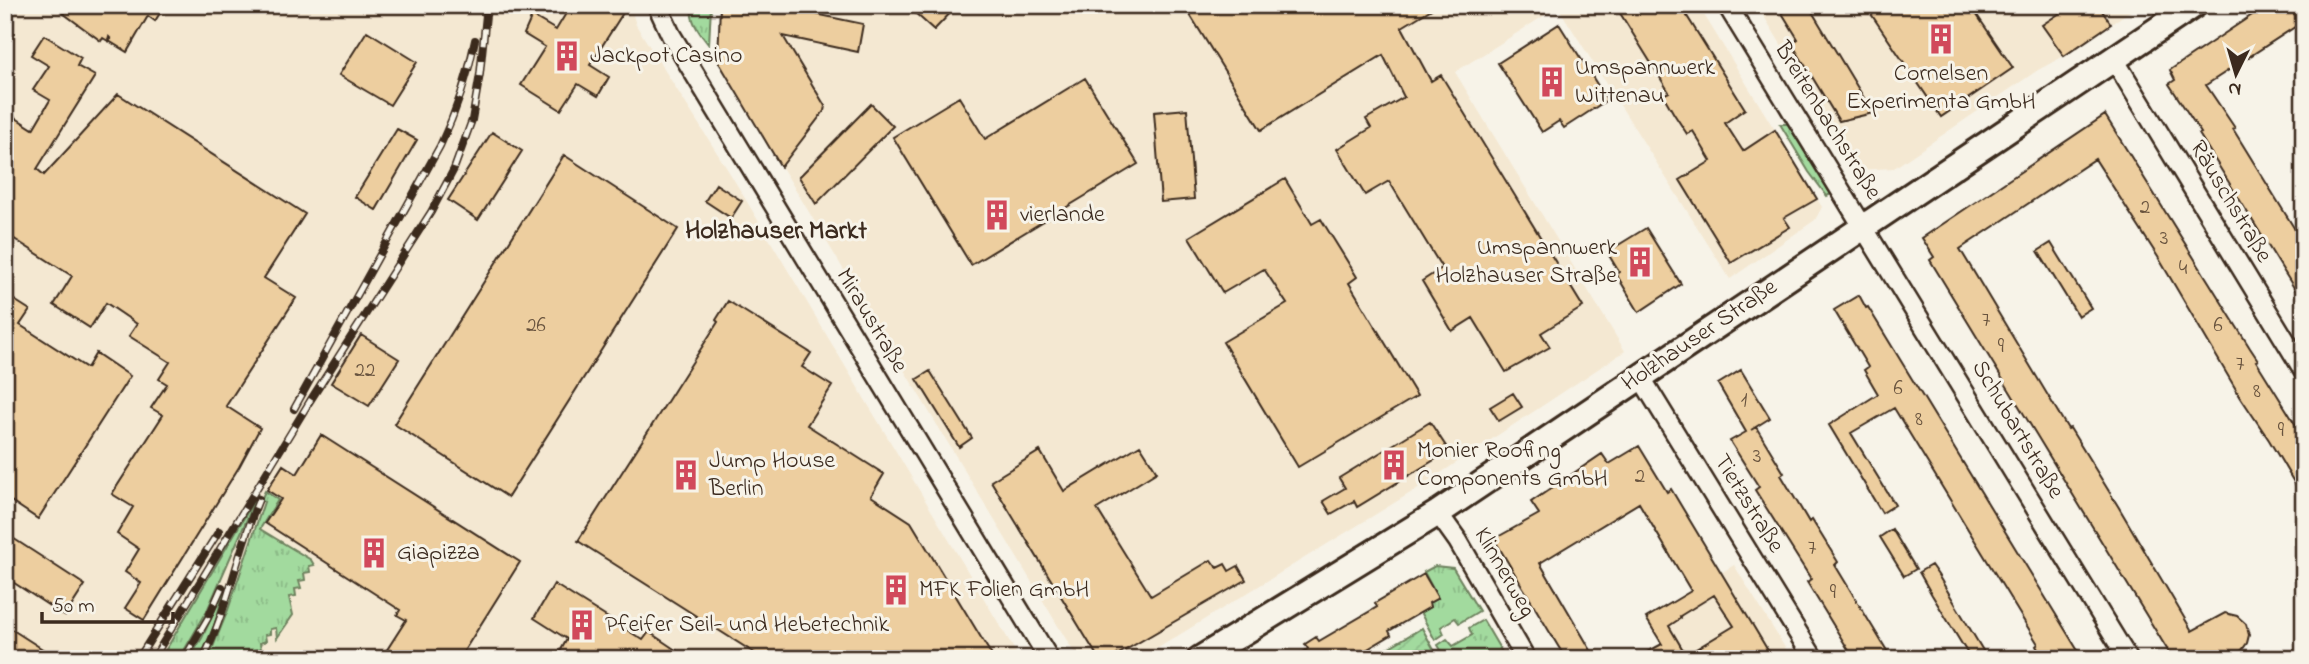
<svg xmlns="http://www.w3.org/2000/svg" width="2309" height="664" viewBox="0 0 2309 664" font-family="'Indie Flower',sans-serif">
  <defs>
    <pattern id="grass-tufts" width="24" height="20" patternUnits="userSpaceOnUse" patternTransform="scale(1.75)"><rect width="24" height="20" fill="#a2da9e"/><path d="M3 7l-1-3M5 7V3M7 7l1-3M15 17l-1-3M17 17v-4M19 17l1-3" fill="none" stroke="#8cbb88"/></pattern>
    <pattern id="garden-furrows" width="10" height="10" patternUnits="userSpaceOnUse" patternTransform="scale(1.75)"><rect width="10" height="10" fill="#a2da9e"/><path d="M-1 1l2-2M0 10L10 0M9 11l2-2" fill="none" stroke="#8cbb88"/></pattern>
  </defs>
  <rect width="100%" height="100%" fill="#f7f3e8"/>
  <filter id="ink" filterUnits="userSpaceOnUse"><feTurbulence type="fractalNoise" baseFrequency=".0143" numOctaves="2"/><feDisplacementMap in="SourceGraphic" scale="14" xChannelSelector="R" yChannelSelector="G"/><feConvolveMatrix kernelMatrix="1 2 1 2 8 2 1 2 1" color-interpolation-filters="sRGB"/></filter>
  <g filter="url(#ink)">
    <path fill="#f4e8d2" d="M5,5H630L636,25L731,175L1020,659H5Z
      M720,5H1698L1822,207L1815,220L1730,279L1558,7L1455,72L1625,351L1412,492L1140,659H1078L718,61Z
      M1757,5H2139L2064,56L2038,70L1894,168L1858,170Z
      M1734,565L1792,659H1671L1646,618Z"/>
    <path fill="url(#grass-tufts)" stroke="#6e825e" stroke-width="2" d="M694,5H711L709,45C701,35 686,17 694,5Z
      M1780,124H1788L1831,194L1827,196L1809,172Z
      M265,491L278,500L260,529L311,560L314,565L309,566L310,572L304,573L305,580L299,581L301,588L295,589L296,596L289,597L293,615L277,638L276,628L270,629V634L265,635L266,641L260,643L261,649L255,650L256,657L208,659L228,610L264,502L261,500Z
      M258,494L206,613L179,659H174L164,653Z
      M1435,566L1453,568L1479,611L1459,623L1455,618L1441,627L1444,634L1435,640L1420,612L1430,607L1429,603L1438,598L1424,572Z
      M226,586L214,626L200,659H189L202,638Z
      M1483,620L1506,659H1446L1438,645L1447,639L1453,646L1472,635L1469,628Z"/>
    <path fill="url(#garden-furrows)" stroke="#6e825e" stroke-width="2" d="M1422,628L1439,659H1369Z"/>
    <path fill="#edce9f" stroke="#3b2a1e" stroke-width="2" fill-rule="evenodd" d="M52,5H165L155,21L148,16L127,52L109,41L111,39L109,37L108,41L103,38L101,41Z
      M571,5H628L590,65L609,77L598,96L578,84L561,110L521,85L545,47L524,34L532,16L556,30Z
      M720,5H806V12L863,24L858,52L783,36L825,106L824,111L781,167L718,61Z
      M921,5H958L934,30L914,12Z
      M1184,5H1438L1402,27L1431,81L1441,75L1583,307L1541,333L1550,347L1506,372L1473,318L1452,331L1422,281L1442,268L1389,181L1365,195L1337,149L1371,128L1366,119L1404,97L1383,55L1261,130Z
      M1615,5H1680L1745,109L1725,123L1743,151L1775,130L1817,199L1784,218L1790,227L1731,263L1680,180L1711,161L1693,131L1687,134L1674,114L1663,95L1669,92Z
      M1777,5H1808L1873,113L1839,121L1792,44L1798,39Z
      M1877,5H1970L2013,68L1941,117L1869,11Z
      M2072,5H2098L2111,24L2064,56L2042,25Z
      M2267,5H2304V21L2206,85L2235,128L2233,129L2304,244V304L2199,134L2201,133L2169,84L2175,80L2170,70Z
      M1559,24L1607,100L1564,128L1559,121L1542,132L1498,63Z
      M367,31L417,62L390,105L339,75Z
      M44,35L81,58L77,66L95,76L37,169L44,175L118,94L305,214L264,278L296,298L226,406L260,428L239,467L144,620L125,608L141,583L125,572L139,549L117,534L133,507L112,494L163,415L151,408L167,384L159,379L170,362L129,336L137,324L106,303L90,328L54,305L72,276L5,233V111L33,129L50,100L33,90L49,66L31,55Z
      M1085,78L1138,164L971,265L893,137L959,97L985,139Z
      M871,104L893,126L816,204L799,177Z
      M1187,109L1194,199L1161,202L1154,112Z
      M2105,115L2250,348L2258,360L2256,361L2304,438V499L2269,440L2241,398L2158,257L2095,159L1960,249L2068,429L2070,428L2118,506L2192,631L2225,613L2237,616L2246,624L2249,635L2247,643L2242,650L2229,659H2173L1930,260L1934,257L1922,238Z
      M397,129L417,140L376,210L355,197Z
      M492,132L522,151L478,220L448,200Z
      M564,155L678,229L508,497L394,424Z
      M1285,179L1312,224L1321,219L1357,277L1349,283L1417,396L1298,467L1223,342L1287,304L1264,269L1223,293L1189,237Z
      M716,184L742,201L731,218L705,201Z
      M1646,228L1681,284L1639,312L1616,274L1619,272L1607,252Z
      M2051,243L2091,308L2078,316L2038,251Z
      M5,294L30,310L20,325L87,368L96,353L130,376L38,519L5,497Z
      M1859,295L1866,308L1868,307L2083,659H2044L2036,646L2038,644L1894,408L1851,433L1895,505L1882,513L1829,425L1878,394L1864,370L1868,367L1834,310Z
      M728,301L811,353L802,367L832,386L807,425L884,474L871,496L911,522L994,659H764L578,541L718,322L716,320Z
      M361,335L399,359L369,406L331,383Z
      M1741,370L1770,418L1751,430L1756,427L1784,473L1781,475L1809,522L1812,520L1838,562L1835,565L1892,659H1854L1807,582L1811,579L1755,490L1759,487L1730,441L1746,432L1718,384Z
      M930,371L972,438L959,447L917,379Z
      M1513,393L1522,407L1499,421L1490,407Z
      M1430,422L1449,451L1357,507L1354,501L1331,514L1323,501L1345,488L1339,478Z
      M321,435L520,562L459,659H381L406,620L397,615L400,610L265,523L281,499L267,490L283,465L297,474Z
      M1140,445L1157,472L1097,509L1151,596L1211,560L1217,568L1225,564L1229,571L1238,566L1246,580L1110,659H1099L991,481L1040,451L1064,491Z
      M1639,446L1667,492L1671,489L1773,659H1634L1662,644L1646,618L1691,591L1639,503L1540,563L1596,659H1566L1558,646L1494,539L1539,514L1531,502L1602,454L1609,464ZM1714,595L1734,626L1686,655L1669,626L1681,618L1680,616Z
      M1892,529L1916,569L1904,576L1880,537Z
      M5,533L85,585L65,616L5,577Z
      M1931,565L1938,575L1988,659H1971L1932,595L1919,572Z
      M1424,574L1438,598L1429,603L1430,607L1389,631L1391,635L1351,659H1291L1308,649L1305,644L1316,637L1319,641L1377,607L1375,603Z
      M554,584L643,640L649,632L689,659H556L567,639L534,618Z
      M5,625L58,659H5Z"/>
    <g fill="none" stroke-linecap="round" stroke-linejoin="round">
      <g stroke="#3b2a1e" stroke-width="23">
        <path id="minor" d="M657,5L671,35L1049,659
          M1727,5L2128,659
          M2114,59L2304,371
          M1640,376L1814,659
          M1438,513L1458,541L1526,659"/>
      </g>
      <g stroke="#3b2a1e" stroke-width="30">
        <path id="secondary" d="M1200,659L1438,513L2194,5"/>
      </g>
      <use href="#minor" stroke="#f7f3e8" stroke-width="18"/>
      <use href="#secondary" stroke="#f7f3e8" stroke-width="24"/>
      <g stroke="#3b2a1e" stroke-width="8">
        <path id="rail" d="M294,409L440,146C456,112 468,77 475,40
          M138,659L219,531
          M153,659L310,401L431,212L454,169L472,120L480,74L487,5
          M184,659L208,618L222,587
          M203,659C228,608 238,551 259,499"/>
      </g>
      <use href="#rail" stroke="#f7f3e8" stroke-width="5" stroke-dasharray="16" stroke-linecap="butt"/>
    </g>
  </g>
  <defs>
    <g id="building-bare" transform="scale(2.415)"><path d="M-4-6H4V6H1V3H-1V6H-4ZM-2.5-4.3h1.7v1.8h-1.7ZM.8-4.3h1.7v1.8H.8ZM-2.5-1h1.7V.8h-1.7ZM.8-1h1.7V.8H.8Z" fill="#d1495b" stroke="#f7f3e8" stroke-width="2.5" paint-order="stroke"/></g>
  </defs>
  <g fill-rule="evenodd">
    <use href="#building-bare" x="1941" y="39"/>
    <use href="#building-bare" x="567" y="56"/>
    <use href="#building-bare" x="1552" y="82"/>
    <use href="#building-bare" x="997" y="215"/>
    <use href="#building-bare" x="1640" y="262"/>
    <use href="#building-bare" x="1394" y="465"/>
    <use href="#building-bare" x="686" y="475"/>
    <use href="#building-bare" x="374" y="553"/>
    <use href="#building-bare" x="896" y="590"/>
    <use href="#building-bare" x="582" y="625"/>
  </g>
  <g text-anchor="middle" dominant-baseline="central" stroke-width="6" stroke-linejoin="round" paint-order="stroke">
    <g font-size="21" fill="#68533e">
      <text x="2145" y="208">2</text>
      <text x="2164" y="239">3</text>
      <text x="2183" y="269">4</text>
      <text x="1986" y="321">7</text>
      <text x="536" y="326">26</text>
      <text x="2218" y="326">6</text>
      <text x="2001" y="347">9</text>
      <text x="2240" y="365">7</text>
      <text x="365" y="371">22</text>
      <text x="1898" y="389">6</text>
      <text x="2257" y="392">8</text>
      <text x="1744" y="401">1</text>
      <text x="1919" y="420">8</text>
      <text x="2281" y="431">9</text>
      <text x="1757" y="457">3</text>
      <text x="1640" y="477">2</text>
      <text x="1812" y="549">7</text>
      <text x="1833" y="593">9</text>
    </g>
    <g font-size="24" fill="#3b2a1e" stroke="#f7f3e8" text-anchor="start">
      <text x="590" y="56">Jackpot Casino</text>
      <text x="1575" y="68">Umspannwerk<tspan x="1575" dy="28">Wittenau</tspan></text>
      <text x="1941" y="74" text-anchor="middle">Cornelsen<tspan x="1941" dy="28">Experimenta GmbH</tspan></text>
      <text x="1020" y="215">vierlande</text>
      <text x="1617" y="248" text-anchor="end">Umspannwerk<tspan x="1617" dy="28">Holzhauser Straße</tspan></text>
      <text x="1417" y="451">Monier Roofing<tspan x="1417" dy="28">Components GmbH</tspan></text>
      <text x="709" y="461">Jump House<tspan x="709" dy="28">Berlin</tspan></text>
      <text x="397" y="553">Giapizza</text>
      <text x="919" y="590">MFK Folien GmbH</text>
      <text x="605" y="625">Pfeifer Seil- und Hebetechnik</text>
    </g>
    <g font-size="24" fill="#3b2a1e" stroke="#f7f3e8">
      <text transform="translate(1827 121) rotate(58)">Breitenbachstraße</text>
      <text transform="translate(2230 202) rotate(59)">Räuschstraße</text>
      <text transform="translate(871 321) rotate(59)">Miraustraße</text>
      <text transform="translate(1700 336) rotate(-34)">Holzhauser Straße</text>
      <text transform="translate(2017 430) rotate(59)">Schubartstraße</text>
      <text transform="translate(1748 504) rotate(58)">Tietzstraße</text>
      <text transform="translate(1504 573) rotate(60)">Klinnerweg</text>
    </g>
    <g font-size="26" font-weight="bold" fill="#3b2a1e" stroke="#f7f3e8">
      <text x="776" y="232">Holzhauser Markt</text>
    </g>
  </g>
  <rect width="2309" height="664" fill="none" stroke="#f7f3e8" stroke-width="28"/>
  <rect x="14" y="14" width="2281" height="636" fill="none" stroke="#3b2a1e" stroke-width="2.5" filter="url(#ink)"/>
  <g transform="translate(2236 74) rotate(185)" stroke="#f7f3e8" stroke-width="5" paint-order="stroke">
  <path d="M0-5L12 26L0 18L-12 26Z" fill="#3b2a1e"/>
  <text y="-10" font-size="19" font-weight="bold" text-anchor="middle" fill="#3b2a1e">N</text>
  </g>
  <path d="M42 612v10h131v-10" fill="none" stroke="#3b2a1e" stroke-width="3.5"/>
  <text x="52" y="612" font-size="21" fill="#3b2a1e" stroke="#f7f3e8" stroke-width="5" paint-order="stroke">50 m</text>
</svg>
